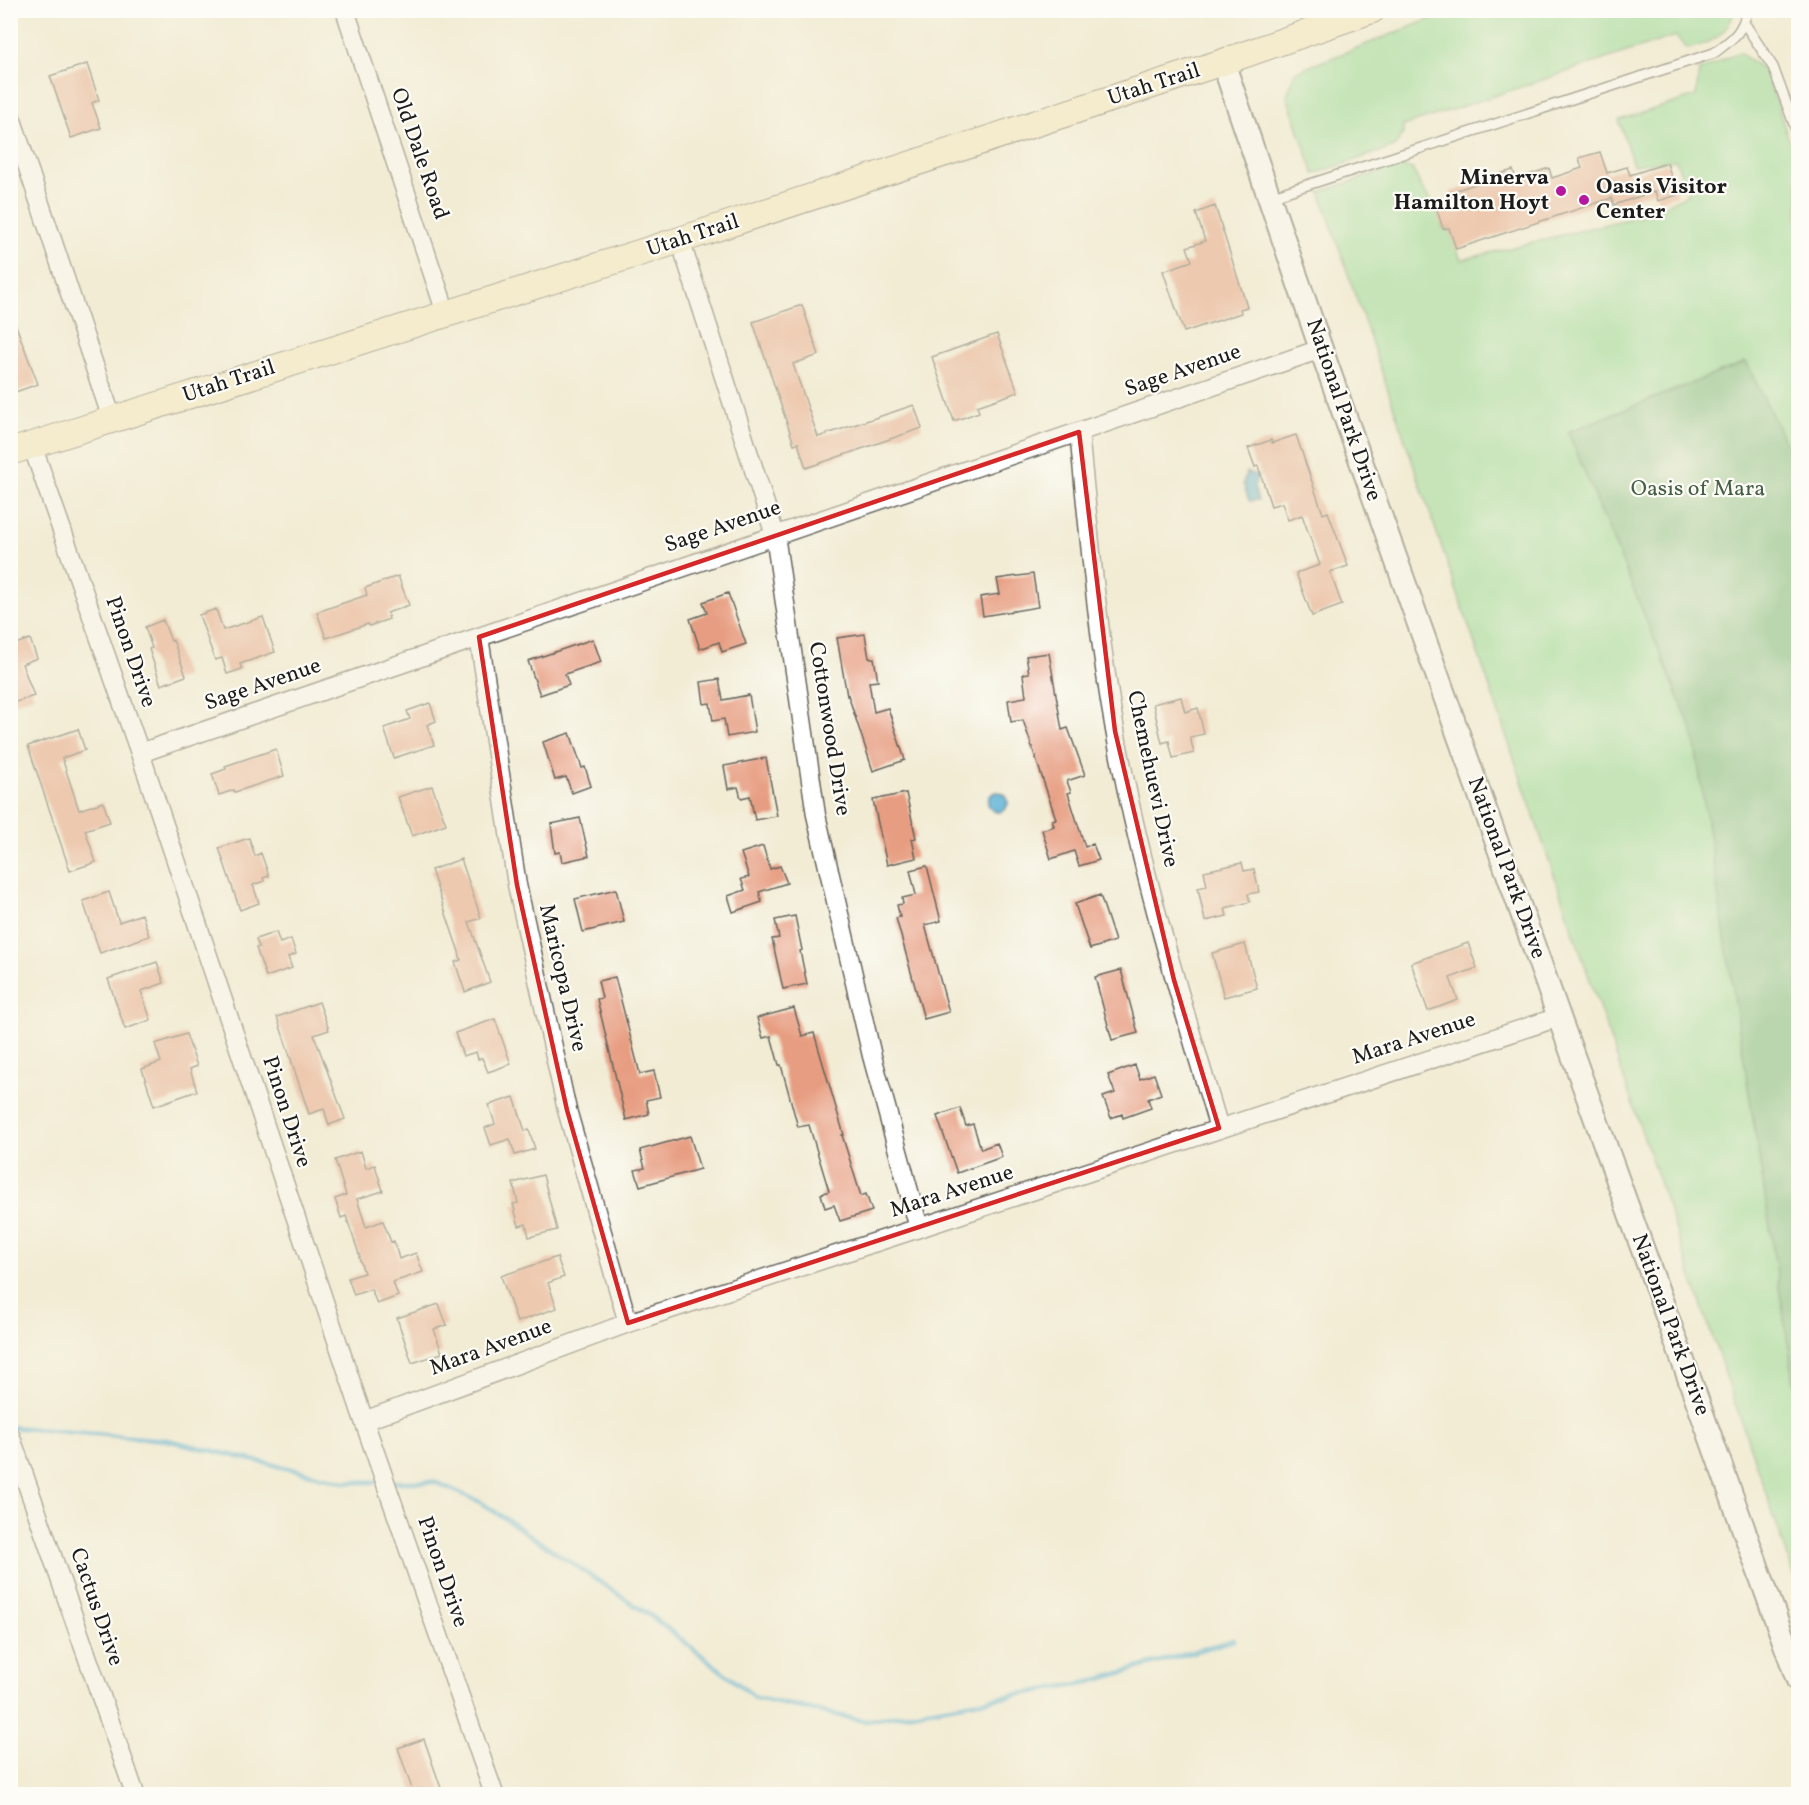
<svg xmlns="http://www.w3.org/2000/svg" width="1809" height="1805" viewBox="0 0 1809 1805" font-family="Vollkorn,serif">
  <rect width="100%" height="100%" fill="#fdfcf7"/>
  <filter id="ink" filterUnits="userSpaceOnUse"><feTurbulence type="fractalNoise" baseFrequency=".0167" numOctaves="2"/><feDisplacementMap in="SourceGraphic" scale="12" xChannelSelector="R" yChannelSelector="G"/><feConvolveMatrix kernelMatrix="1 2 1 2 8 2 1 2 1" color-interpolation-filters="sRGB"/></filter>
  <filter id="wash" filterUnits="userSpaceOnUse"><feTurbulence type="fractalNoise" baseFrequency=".008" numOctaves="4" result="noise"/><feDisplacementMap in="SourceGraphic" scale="24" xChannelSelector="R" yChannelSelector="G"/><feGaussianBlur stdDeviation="1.35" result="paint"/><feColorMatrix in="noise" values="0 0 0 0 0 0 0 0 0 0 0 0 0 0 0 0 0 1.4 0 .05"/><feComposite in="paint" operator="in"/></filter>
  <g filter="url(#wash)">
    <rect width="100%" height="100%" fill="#f2ecd5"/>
    <path fill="#90da95" stroke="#567b58" stroke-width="1.5" d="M1451,11V10L1735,11C1725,36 1714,42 1688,49L1675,36L1403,126V134L1394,147L1314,174L1287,96L1295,72Z
      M1739,52L1766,72L1798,167V468L1746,362L1568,432L1693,732L1798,1408V1587L1320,192L1399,166L1413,169L1421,187L1436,207L1443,229L1449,228L1461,260L1647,214L1688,194L1676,160L1633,165L1619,120L1696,96L1699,71Z"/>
    <path fill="#74ba7e" stroke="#486b4d" stroke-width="1.5" d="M1746,362L1798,469V1408L1693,732L1568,432Z"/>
    <path fill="#56aed3" stroke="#396578" stroke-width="1.5" d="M1247,472L1258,476L1254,486L1258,500L1249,501L1243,483Z
      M988 802a10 10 0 1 1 20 0a10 10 0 1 1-20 0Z"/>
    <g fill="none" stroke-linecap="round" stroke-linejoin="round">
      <path stroke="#56aed3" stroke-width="5" d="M10,1427L167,1440L346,1482H435L480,1502L654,1618L756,1698L865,1721L1090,1682L1234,1640"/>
    </g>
    <g id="blocks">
      <path fill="#e79d81" d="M87,64L99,100L92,103L101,128L71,138L50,76Z
        M1600,152L1607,173L1627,167L1630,175L1667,163L1677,195L1658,201L1655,191L1614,205L1612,198L1456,249L1449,228L1443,229L1436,207L1453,202L1450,192L1488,180L1487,178L1513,170L1516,179L1549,168L1552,178L1582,168L1579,158Z
        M1215,206L1247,307L1240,309L1241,313L1184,332L1163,271L1192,261L1187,247L1205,241L1196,213Z
        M802,305L819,355L793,364L818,437L914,405L922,428L806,468L798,443L794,444L753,322Z
        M10,315H12L38,384L10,394Z
        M997,334L1018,392L977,406L979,412L954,421L932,357Z
        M1296,435L1323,514L1328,512L1348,566L1330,572L1342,605L1312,616L1296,573L1320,565L1302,515L1288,520L1282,503L1271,506L1258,466L1255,467L1248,448L1271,440L1272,443Z
        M1033,574L1038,607L983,616L980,597L1000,594L997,579Z
        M398,576L409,605L387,613L389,619L369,626L368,624L326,638L317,612L367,595L365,588Z
        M728,593L746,644L722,652L719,642L700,649L690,619L707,613L703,602Z
        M216,609L223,630L263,617L275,652L240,664L242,669L227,674L222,658L215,660L199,615Z
        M163,620L171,641L173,640L186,676L161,685L149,649L152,648L145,627Z
        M865,634L869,658H874L878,681L869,682L874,712L888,708L905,760L873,771L848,695L847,696L837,638Z
        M13,636L15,644L30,639L37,658L22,664L34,696L10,704V637Z
        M593,639L601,662L565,674L569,685L540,695L528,661Z
        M1049,653L1062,730L1068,728L1085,775L1067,781L1071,792L1068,793L1085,847L1093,844L1099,860L1079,866L1074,851L1051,859L1042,830L1054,826L1052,820L1056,819L1023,720L1011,722L1008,700L1026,697L1023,674L1029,673L1026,656Z
        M719,679L723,700L749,695L755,732L727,737L724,719L713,721L710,703L704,704L701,682Z
        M1181,697L1185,712L1198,708L1204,734L1190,737L1194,753L1173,758L1169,741L1162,743L1153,704Z
        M430,703L436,721L427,725L434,745L394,758L384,728L410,719L407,711Z
        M78,729L85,750L62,758L79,810L103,802L110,822L85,830L96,862L70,871L28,746Z
        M570,733L582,768L585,767L591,786L572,793L566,777L555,780L543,742Z
        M276,749L284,776L235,792L234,790L219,795L212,774L226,769L225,766Z
        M766,758L777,816L755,820L750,796L741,798L738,787L728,789L724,766Z
        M432,786L446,824L412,836L398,797Z
        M906,793L916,838L912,839L916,858L887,865L873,800Z
        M580,818L589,856L562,862L560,852L555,853L551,824Z
        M249,838L255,856L261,853L269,876L263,878L264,881L253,885L259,903L240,910L219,848Z
        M763,846L770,869L780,866L787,883L759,892L762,902L733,912L728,896L745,890L741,879L749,877L741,853Z
        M461,859L481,918L469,922L490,982L465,992L455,962L461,960L459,952L431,870Z
        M1242,863L1244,871L1254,869L1259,892L1248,894L1250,902L1225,908L1227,916L1205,921L1198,888L1207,886L1204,871Z
        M927,866L941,921L925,925L949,1012L924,1019L896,918L900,917L897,905L903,904L902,898L916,895L910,870Z
        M616,889L624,922L583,932L575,899Z
        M109,892L119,922L142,914L149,936L100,953L83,901Z
        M1100,895L1115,941L1090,949L1075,904Z
        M795,916L802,950L800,951L807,984L783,989L772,939L779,938L775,920Z
        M276,932L280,943L291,939L296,954L288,957L292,968L266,977L256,948L259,947L256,939Z
        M1468,943L1477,968L1450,978L1458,1000L1428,1011L1411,963Z
        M1245,944L1257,988L1224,997L1212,953Z
        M157,962L164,983L141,991L151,1020L125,1029L108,979Z
        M1121,970L1138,1033L1112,1040L1095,977Z
        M615,977L640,1074L654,1071L660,1097L646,1100L649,1114L626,1120L597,999L602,998L598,981Z
        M319,1002L329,1030L314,1035L345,1119L329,1125L324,1109L309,1114L277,1017Z
        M794,1008L802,1036L814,1033L844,1135H842L861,1196L866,1194L872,1211L840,1221L834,1205L825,1208L821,1194L829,1191L809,1125L798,1127L781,1065H779L771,1036L763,1038L757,1018Z
        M495,1019L511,1064L488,1072L482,1058L478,1059L476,1052L463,1056L455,1033Z
        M186,1034L197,1066L190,1069L197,1091L154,1106L142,1069L161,1062L155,1044Z
        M1135,1065L1140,1079L1154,1074L1161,1094L1148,1099L1151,1108L1123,1118L1122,1114L1111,1118L1103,1097L1115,1093L1108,1075Z
        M514,1097L525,1131L529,1130L535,1149L515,1155L510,1139L491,1145L485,1128L495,1124L489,1105Z
        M960,1108L966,1126L973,1124L981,1149L997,1143L1002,1157L957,1173L937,1116Z
        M690,1136L700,1169L640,1186L635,1170L645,1168L640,1150Z
        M361,1151L366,1168L375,1165L383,1191L357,1199L366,1227L383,1221L391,1242L394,1241L399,1259L416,1253L423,1272L393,1282L398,1296L377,1304L371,1289L354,1295L348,1278L364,1273L359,1257H360L346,1216L341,1218L335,1199L346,1195L335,1160Z
        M543,1175L557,1230L529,1237L526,1224L519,1226L513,1204L518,1203L513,1183Z
        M557,1257L564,1277L548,1283L557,1308L517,1322L501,1276Z
        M439,1304L447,1325L434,1329L442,1353L412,1363L397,1318Z
        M424,1739L443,1794H423L421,1789L413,1792L398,1748Z"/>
    </g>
  </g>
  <g filter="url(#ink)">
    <use href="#blocks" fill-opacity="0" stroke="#67655d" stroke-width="1.5"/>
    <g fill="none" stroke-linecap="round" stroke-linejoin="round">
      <g stroke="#67655d" stroke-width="12">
        <path id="service" d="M1745,24L1773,67L1798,135
          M1270,197L1714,53C1731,40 1743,33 1747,10"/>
      </g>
      <g stroke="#67655d" stroke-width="21">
        <path id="minor" d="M345,10L446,313
          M10,114L112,419
          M680,240L775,535L816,815L872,1056L919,1228
          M1079,432C1089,532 1097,631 1115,730C1139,865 1180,997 1219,1128
          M32,445L140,753L364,1421L494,1794
          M479,637L517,885L567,1110L628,1323
          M140,753L1321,349
          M364,1421L628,1323L919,1228L1559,1017
          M10,1435L135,1794"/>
      </g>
      <g stroke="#67655d" stroke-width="26">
        <path id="tertiary" d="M1223,62L1321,349L1559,1017L1798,1680"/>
      </g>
      <g stroke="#67655d" stroke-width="28">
        <path id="secondary" d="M10,452L680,240L1223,62L1372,10"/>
      </g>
      <use href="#service" stroke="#fff" stroke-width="9"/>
      <use href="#minor" stroke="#fff" stroke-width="18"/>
      <use href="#tertiary" stroke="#fff" stroke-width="22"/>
      <use href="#secondary" stroke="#f8e8c3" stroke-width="26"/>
    </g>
  </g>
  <path d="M0 0H1809V1805H0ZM1079,432L1115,731L1174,980L1219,1128L628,1323L567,1110L517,885L479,637Z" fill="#f2ecd5" fill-opacity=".55" fill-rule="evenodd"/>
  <path fill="none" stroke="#d62828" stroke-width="4.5" stroke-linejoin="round" d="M1079,432L1115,731L1174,980L1219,1128L628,1323L567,1110L517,885L479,637Z"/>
  <g fill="#b5179e" stroke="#fdfcf7" stroke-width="2">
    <circle cx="1561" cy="191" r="6"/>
    <circle cx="1584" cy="200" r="6"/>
  </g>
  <g text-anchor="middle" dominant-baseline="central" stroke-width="4.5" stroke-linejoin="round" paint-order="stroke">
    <g font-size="22" fill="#1c1c1c" stroke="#fdfcf7">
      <text transform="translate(1154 85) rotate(-18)">Utah Trail</text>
      <text transform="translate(419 154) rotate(71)">Old Dale Road</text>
      <text transform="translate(693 236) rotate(-18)">Utah Trail</text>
      <text transform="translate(1183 371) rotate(-19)">Sage Avenue</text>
      <text transform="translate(229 382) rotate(-18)">Utah Trail</text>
      <text transform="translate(1343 410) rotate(71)">National Park Drive</text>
      <text transform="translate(723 527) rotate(-19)">Sage Avenue</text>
      <text transform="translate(130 652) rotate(71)">Pinon Drive</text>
      <text transform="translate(263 685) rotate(-19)">Sage Avenue</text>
      <text transform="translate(829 729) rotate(81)">Cottonwood Drive</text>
      <text transform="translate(1152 779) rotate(78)">Chemehuevi Drive</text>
      <text transform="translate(1506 868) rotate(70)">National Park Drive</text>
      <text transform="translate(562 978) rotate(77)">Maricopa Drive</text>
      <text transform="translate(1414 1039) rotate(-18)">Mara Avenue</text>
      <text transform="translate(286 1112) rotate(72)">Pinon Drive</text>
      <text transform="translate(952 1192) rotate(-18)">Mara Avenue</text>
      <text transform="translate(1670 1325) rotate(70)">National Park Drive</text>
      <text transform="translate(491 1348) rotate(-20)">Mara Avenue</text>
      <text transform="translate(442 1572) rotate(71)">Pinon Drive</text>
      <text transform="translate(96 1607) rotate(71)">Cactus Drive</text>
    </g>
    <g font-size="22" font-weight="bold" fill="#1c1c1c" stroke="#fdfcf7" text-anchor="end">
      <text x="1549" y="178">Minerva<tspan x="1549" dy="25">Hamilton Hoyt</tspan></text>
      <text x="1596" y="187" text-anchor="start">Oasis Visitor<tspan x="1596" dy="25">Center</tspan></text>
    </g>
    <g font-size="22" fill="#455e46" stroke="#fdfcf7">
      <text x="1698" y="489">Oasis of Mara</text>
    </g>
  </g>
  <rect width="1809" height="1805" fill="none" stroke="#fdfcf7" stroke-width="36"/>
</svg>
